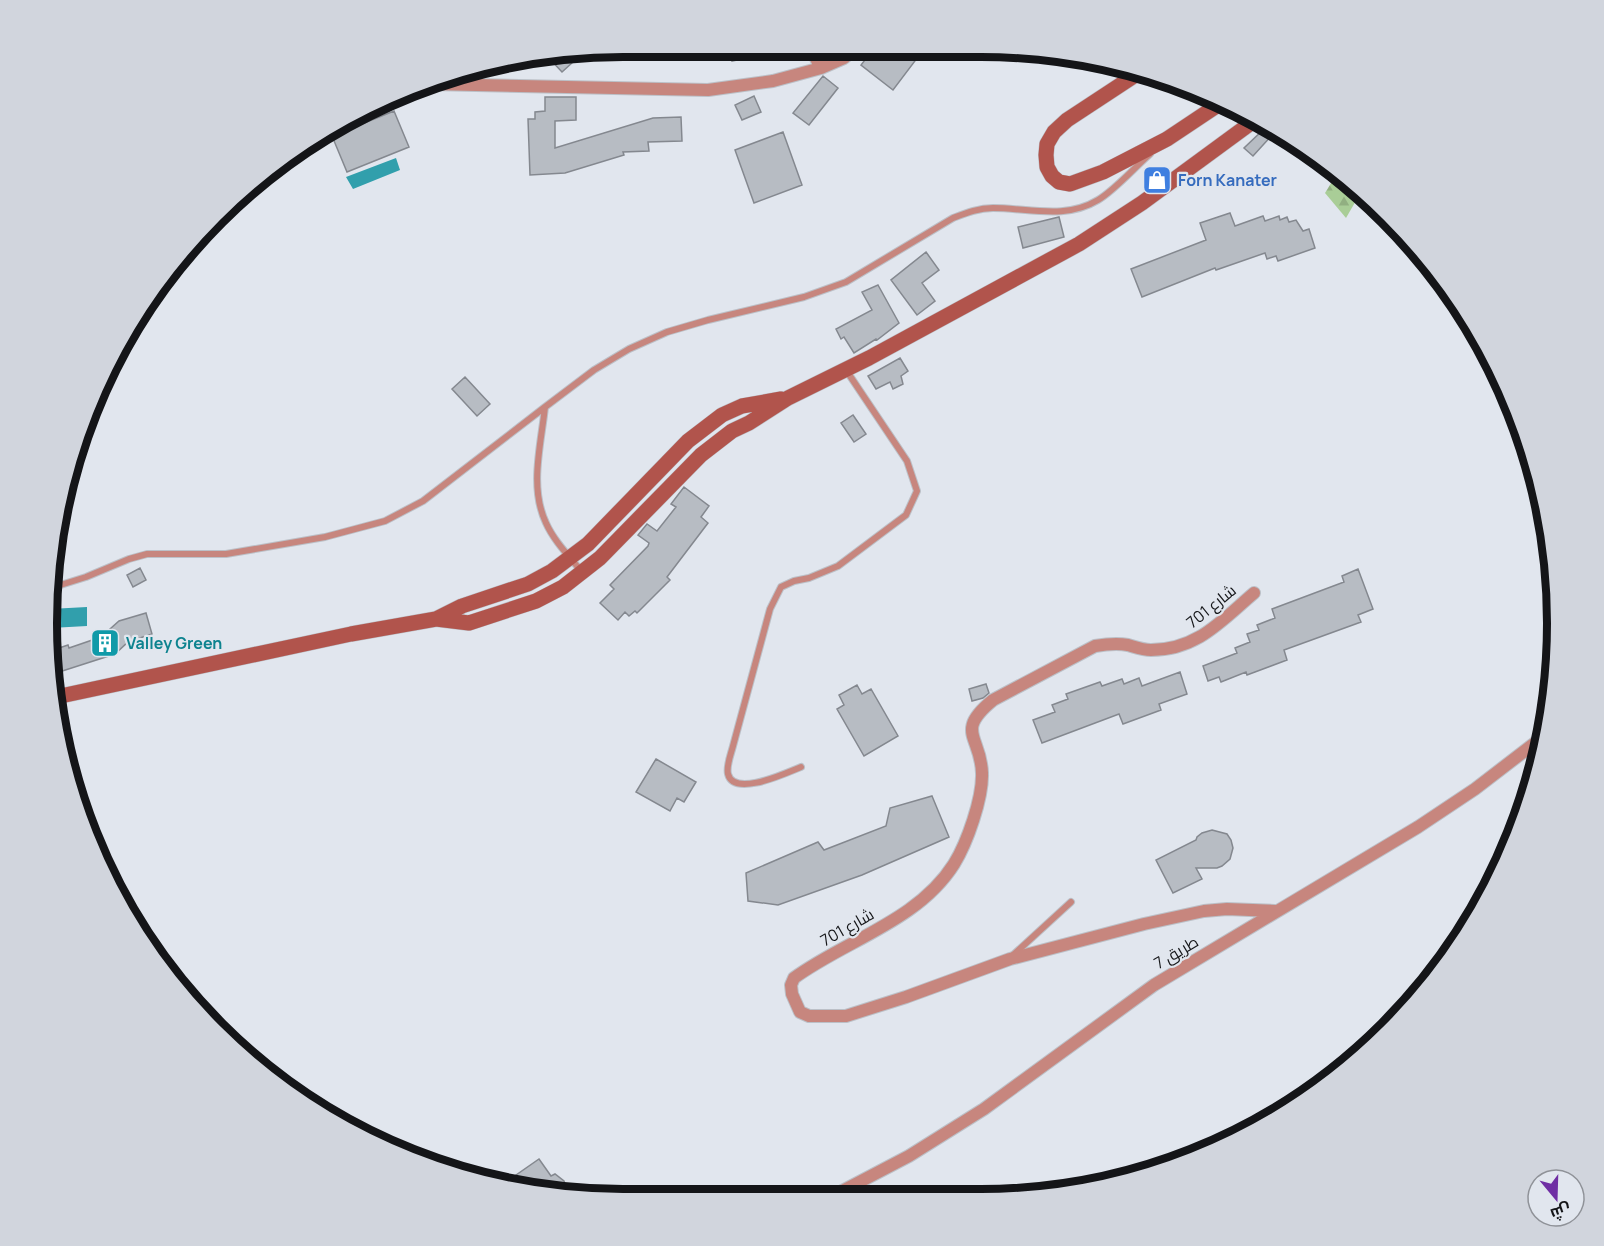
<svg xmlns="http://www.w3.org/2000/svg" width="1604" height="1246" viewBox="0 0 1604 1246" font-family="Manrope,Cairo,sans-serif">
  <defs>
    <pattern id="forest-firs" width="22" height="20" patternUnits="userSpaceOnUse" patternTransform="scale(1.5)"><rect width="22" height="20" fill="#a9cd97"/><path d="M5 1l3.5 6h-7zM16 11l3.5 6h-7z" fill="#91af81"/></pattern>
  </defs>
  <rect width="100%" height="100%" fill="#e1e6ee"/>
  <path fill="url(#forest-firs)" d="M1338,172L1361,192L1346,218L1325,193Z"/>
  <path fill="#319fac" d="M396,158L400,170L353,189L346,177Z
    M87,607V626L51,628L50,609Z"/>
  <path fill="#b7bcc3" stroke="#84888f" stroke-width="1.5" d="M729,47H774L775,52L732,61Z
    M875,47H913L921,53L893,90L861,65Z
    M584,52L562,72L547,56L556,55Z
    M823,76L838,88L809,125L793,113Z
    M754,96L761,112L742,120L735,105Z
    M545,97H576V120L555,121V148L653,118L681,117L682,141L648,142L649,151L623,152L624,155L565,173L530,175L528,119H535V112L545,111Z
    M394,111L409,147L347,172L332,136Z
    M1264,129L1273,134L1253,156L1244,148Z
    M783,132L802,185L754,203L735,150Z
    M1230,213L1235,226L1263,216L1265,221L1279,216L1280,220L1287,217L1289,222L1296,220L1303,231L1309,229L1315,248L1278,261L1276,256L1267,259L1265,253L1216,270L1215,268L1142,297L1131,269L1206,240L1200,223Z
    M1059,217L1064,237L1023,248L1018,227Z
    M926,252L939,270L922,283L935,301L917,315L891,280Z
    M878,285L899,323L877,340L876,339L854,353L844,337L841,339L836,329L872,310L862,292Z
    M900,358L908,371L901,376L903,384L893,389L890,382L876,389L868,376Z
    M465,377L490,404L477,416L452,389Z
    M853,415L866,434L854,442L841,423Z
    M684,487L709,506L701,517L708,523L667,577L670,580L637,613L635,611L629,616L625,612L618,620L600,603L614,589L610,585L648,546L649,543L638,535L647,524L657,531L676,507L671,504Z
    M140,568L146,580L133,587L127,575Z
    M1358,569L1373,609L1358,615L1361,622L1284,650L1287,660L1247,675L1246,672L1221,682L1219,677L1208,681L1203,666L1237,653L1235,648L1250,642L1247,634L1259,630L1257,625L1275,618L1272,609L1344,582L1342,576Z
    M146,613L152,634L128,642L115,654L53,674L50,651L68,645L69,648L101,637L119,621Z
    M1180,672L1187,694L1159,704L1161,710L1123,724L1119,714L1042,743L1033,720L1055,712L1052,705L1068,699L1066,694L1100,682L1102,686L1122,679L1124,684L1139,678L1142,686Z
    M986,684L989,693L983,698L972,701L969,689Z
    M857,685L862,694L871,689L898,736L864,756L837,709L844,705L839,695Z
    M656,759L696,782L684,802L677,798L670,811L636,792Z
    M932,796L949,837L862,875L778,905L748,901L746,873L818,842L824,850L886,826L890,808Z
    M1212,830L1227,834L1231,840L1233,848L1230,859L1222,866L1217,868H1196L1202,879L1173,893L1156,860L1196,840L1197,837L1202,833Z
    M539,1159L551,1176L555,1174L564,1181L568,1194L509,1188L506,1182Z"/>
  <g fill="none" stroke-linecap="round" stroke-linejoin="round">
    <g stroke="#bcc0c7" stroke-width="8">
      <path id="lane" d="M545,407L594,370L629,349L667,332L708,320L804,297L846,282L953,218C966,213 978,208 993,208C1029,208 1065,220 1098,200C1115,190 1135,167 1150,154
        M51,588L86,577L129,559L147,554H226L325,537L385,521L423,501L545,407C541,445 529,487 546,523C554,541 569,556 582,572
        M801,767C788,772 734,798 728,774C726,766 731,754 733,746L770,609L781,587L794,581L809,578L838,566L906,515L917,491L907,461L846,370
        M1012,956L1071,902"/>
    </g>
    <g stroke="#bcc0c7" stroke-width="14">
      <path id="street" d="M810,47L821,68
        M431,84L708,90L773,81L821,68L844,58L857,47
        M1254,593C1221,621 1197,650 1151,650C1143,650 1135,647 1128,645C1117,643 1107,644 1095,646L993,700C954,732 981,736 982,773C983,798 967,843 954,864C918,921 846,940 794,978L791,985L792,994L800,1012L809,1016H846L906,997L1010,959L1144,924L1204,911L1227,909L1275,911
        M827,1199L909,1156L984,1109L1154,985L1418,827L1475,789L1544,736"/>
    </g>
    <g stroke="#bcc0c7" stroke-width="16">
      <path id="secondary" d="M1140,72L1067,120L1054,132L1047,144L1046,155L1047,167L1052,176L1059,182L1070,184L1103,172L1167,139L1218,105
        M436,619L469,623L536,601L563,587L600,558L701,455L732,431L749,423L788,398L869,358L1079,244L1142,203L1251,123
        M56,697L351,634L436,619L462,606L528,584L552,571L588,544L688,441L722,415L742,406L781,399"/>
    </g>
    <use href="#lane" stroke="#c7867e" stroke-width="6"/>
    <use href="#street" stroke="#c7867e" stroke-width="12"/>
    <use href="#secondary" stroke="#b1544c" stroke-width="15"/>
  </g>
  <defs>
    <g id="shop-square" transform="scale(1.5)"><rect x="-9" y="-9" width="18" height="18" rx="4" fill="#3f7fe0" stroke="#e1e6ee"/><path d="M-5-2.5h2.3a2.7 3.5 0 0 1 5.4 0H5L5.5 6h-11ZM-1.5-2.5h3a1.5 2.3 0 0 0-3 0Z" fill="#fff"/></g>
    <g id="building-square" transform="scale(1.5)"><rect x="-9" y="-9" width="18" height="18" rx="4" fill="#0f9aa8" stroke="#e1e6ee"/><path d="M-4-6H4V6H1V3H-1V6H-4ZM-2.5-4.3h1.7v1.8h-1.7ZM.8-4.3h1.7v1.8H.8ZM-2.5-1h1.7V.8h-1.7ZM.8-1h1.7V.8H.8Z" fill="#fff"/></g>
  </defs>
  <g fill-rule="evenodd">
    <use href="#shop-square" x="1157" y="180"/>
    <use href="#building-square" x="105" y="643"/>
  </g>
  <g text-anchor="middle" dominant-baseline="central" stroke-width="4.5" stroke-linejoin="round" paint-order="stroke">
    <g font-size="16" font-weight="bold" fill="#366cbe" stroke="#e1e6ee" text-anchor="start">
      <text x="1178" y="180">Forn Kanater</text>
    </g>
    <g font-size="16" fill="#141518" stroke="#e1e6ee">
      <text transform="translate(1211 606) rotate(-39)">شارع 701</text>
      <text transform="translate(847 927) rotate(-30)">شارع 701</text>
      <text transform="translate(1176 952) rotate(-31)">طريق 7</text>
    </g>
    <g font-size="16" font-weight="bold" fill="#0d838f" stroke="#e1e6ee" text-anchor="start">
      <text x="126" y="643">Valley Green</text>
    </g>
  </g>
  <path d="M0 0H1604V1246H0ZM623 57H981A566 566 0 0 1 1547 623V623A566 566 0 0 1 981 1189H623A566 566 0 0 1 57 623V623A566 566 0 0 1 623 57Z" fill="#d1d5dd" fill-rule="evenodd"/>
  <path fill="none" stroke="#141518" stroke-width="8" d="M623 57H981A566 566 0 0 1 1547 623V623A566 566 0 0 1 981 1189H623A566 566 0 0 1 57 623V623A566 566 0 0 1 623 57Z"/>
  <g transform="translate(1556 1198) rotate(161)"><circle r="28" fill="#e1e6ee" stroke="#8f9298" stroke-width="1.5"/>
  <path d="M0-4.5L10 22L0 15L-10 22Z" fill="#6f2ea4"/>
  <text y="-9" font-size="16" font-weight="bold" text-anchor="middle" fill="#141518">ش</text>
  </g>
</svg>
